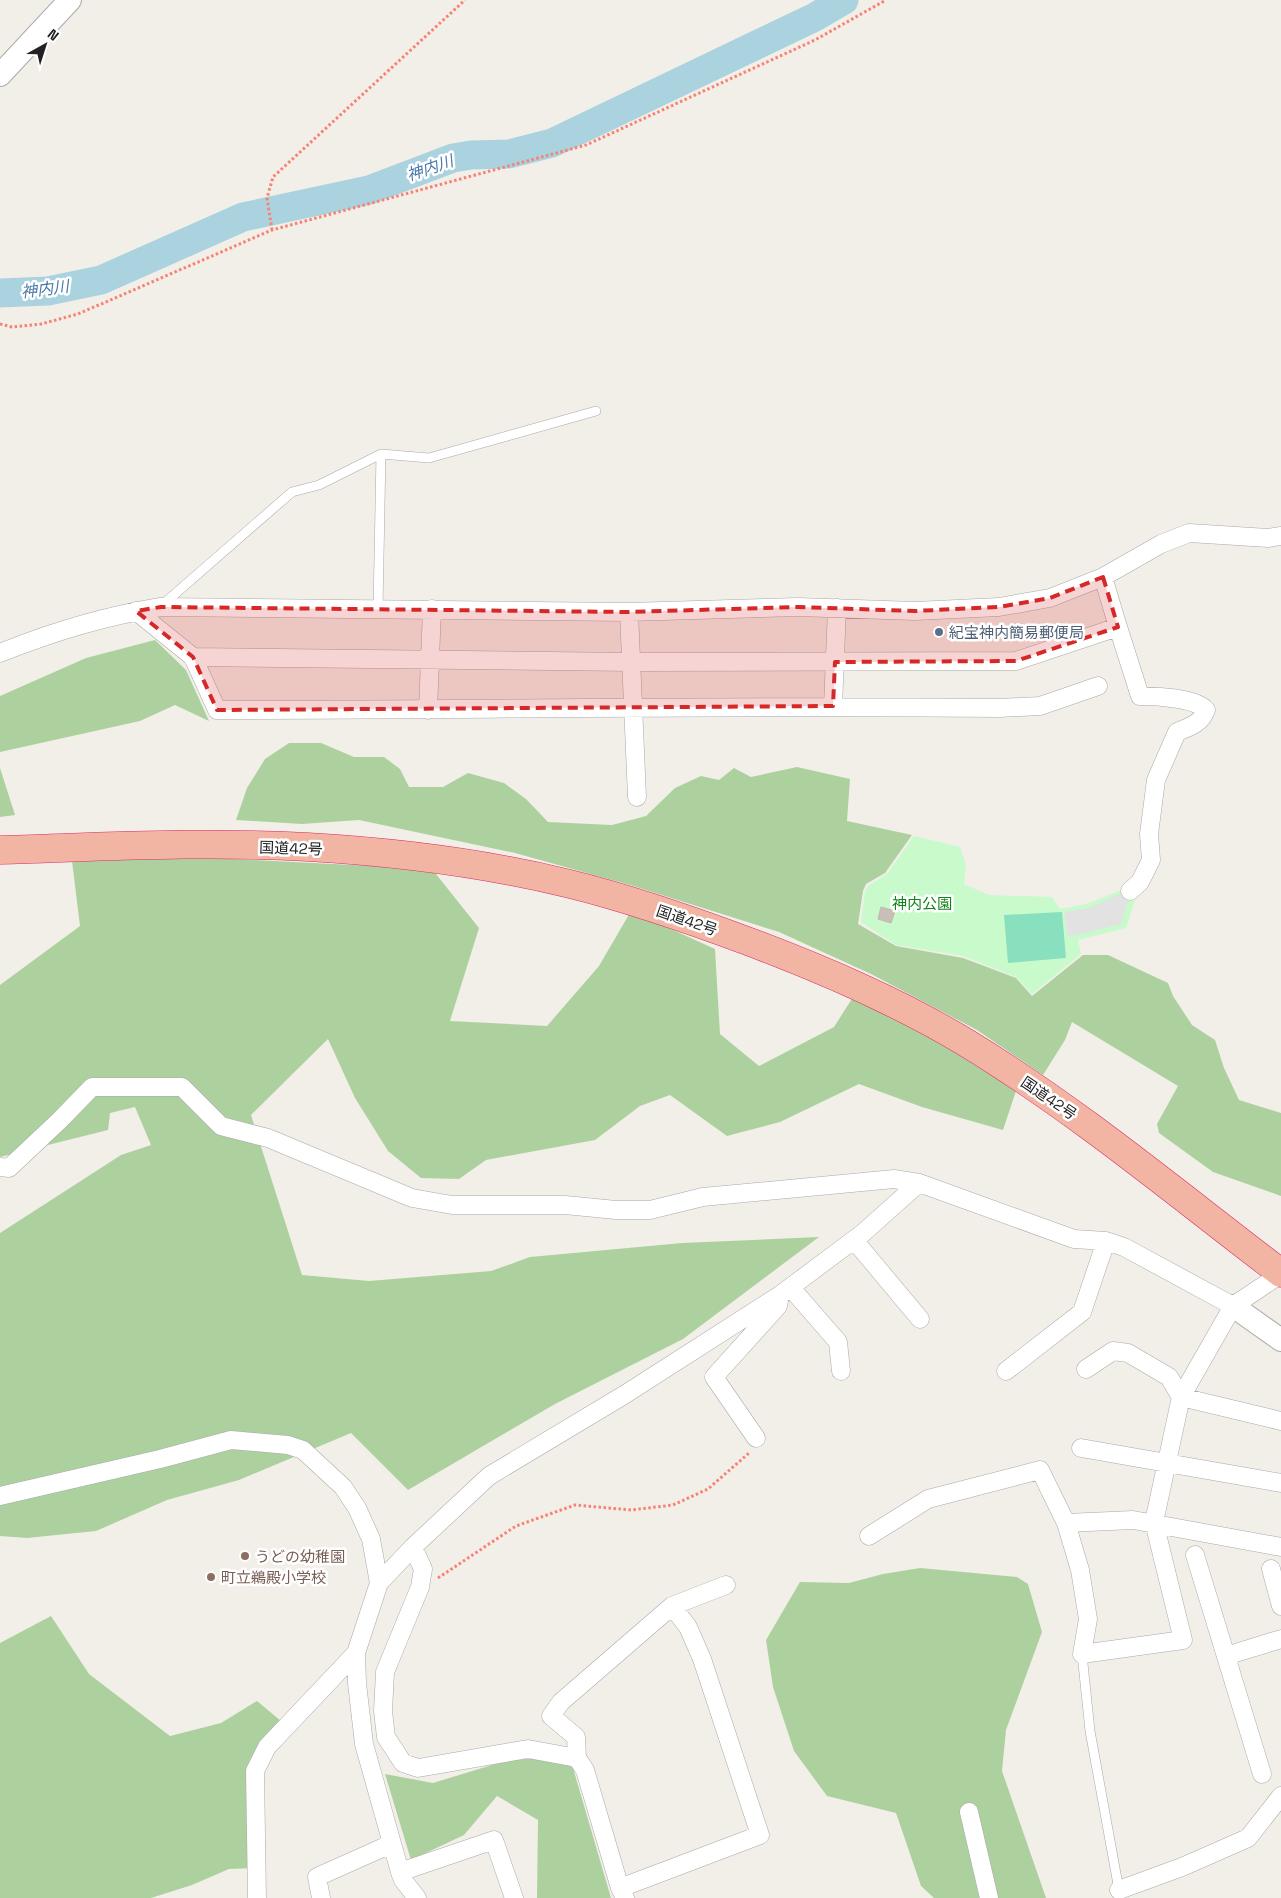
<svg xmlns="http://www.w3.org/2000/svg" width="1281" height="1898" viewBox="0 0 1281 1898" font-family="'Space Grotesk','Noto Sans JP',sans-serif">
  <rect width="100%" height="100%" fill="#f2efe9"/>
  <path fill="#add19e" d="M155,640L186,670L209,721L175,705L140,721L0,752V696L86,658Z
    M289,743H321L354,757H384L400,769L409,787H443L468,773L504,783L526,799L548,822L612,825L646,816L675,788L701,776L719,780L734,768L751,777L797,767L850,779L847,821L912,835L885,873L866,884L863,891L858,924L896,946L963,958L1016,978L1032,996L1083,955H1108L1168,983L1173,996L1192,1025L1215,1040L1224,1068L1239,1100L1281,1113V1196L1213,1172L1159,1133L1157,1124L1178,1086L1072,1022L1065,1040L1043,1075L977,1030L871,974L779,932L630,885L515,853L359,820L302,824L236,820L247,788L265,759Z
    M0,768L15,815L0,817Z
    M213,858L432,869L479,928L450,1021L547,1026L599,966L631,911L715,949L720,1034L759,1066L834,1027L855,994L925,1034L1016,1091L1003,1130L922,1107L859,1084L780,1122L727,1136L670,1095L640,1106L595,1140L486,1160L459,1179L421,1178L388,1151L355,1098L328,1039L251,1115L302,1275L369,1281L491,1271L530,1257L682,1243L819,1237L683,1339L555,1404L408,1490L351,1433L239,1480L167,1500L96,1531L27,1538L0,1536V1233L121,1155L151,1145L135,1107L110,1113L108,1130L0,1157V985L80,926L72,861Z
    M920,1568L1017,1577L1028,1584L1042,1632L1006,1730L1002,1771L1046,1898H934L921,1886L896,1813L827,1796L794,1751L773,1687L766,1640L800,1582L849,1583L883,1574Z
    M51,1616L89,1674L170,1736L221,1723L257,1701L287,1726L255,1771L256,1868L229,1869L192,1885L151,1898H0V1643Z
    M555,1756L573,1768L611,1898H537L538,1820L497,1796L464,1835L411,1860L385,1774L433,1783L505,1761Z"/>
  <path fill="#c8facc" d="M914,836L960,847L966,864L964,884L989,895L1052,897L1060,909L1087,904L1126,888L1136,897L1126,928L1078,940L1081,954L1032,994L1016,977L963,956L896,945L861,922L865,892L868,886L887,874Z"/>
  <path fill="#88e0be" d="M1062,912L1066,958L1008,963L1004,915Z"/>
  <path fill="#e2e2e2" d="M1124,892L1129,897L1121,924L1068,937L1064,912L1089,908Z"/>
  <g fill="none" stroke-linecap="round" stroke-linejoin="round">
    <path stroke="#aad3df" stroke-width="29" d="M0,293L48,291L101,280L243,217L369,190L453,158L471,155L509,154L552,143L815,17L844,0"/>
  </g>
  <path fill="#c7bfb8" stroke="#c4b6ab" d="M881,907L895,911L891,923L878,919Z"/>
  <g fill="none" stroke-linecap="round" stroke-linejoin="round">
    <g stroke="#a9a9a9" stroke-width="10">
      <path id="service" d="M161,606L292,492L319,485L381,454L429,458L596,411
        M378,609L381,454
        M1082,1654L1090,1731L1119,1890"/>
    </g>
    <g stroke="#a9a9a9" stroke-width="19">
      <path id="minor" d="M136,611L193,657L631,662L1016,661L1118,627L1103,577
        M629,612L637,797
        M1118,627L1140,696C1156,696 1196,698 1206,710C1201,724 1189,727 1177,732L1156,780L1149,834L1151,860L1140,882L1130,891
        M0,653C52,632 105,616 161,607L629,612L798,607L915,611L999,607L1050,598L1103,577L1161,544L1189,533L1268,538L1281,536
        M193,657L217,710C478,710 739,705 1000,708L1040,706L1098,686
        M833,706L837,608
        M428,710L432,609
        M0,1167L9,1168L60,1120L92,1087H182L221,1126L268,1138L412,1198L452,1205H565L616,1210H650L703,1197L894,1179L919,1183L1074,1239L1106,1241L1124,1247L1233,1306
        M854,1240L920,1319
        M791,1288L838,1342L841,1371
        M1086,1369L1113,1351L1128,1353L1169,1377L1181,1397L1281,1421
        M1006,1371L1082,1312L1106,1241
        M756,1438L714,1377L778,1306L779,1301
        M1081,1448L1281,1483
        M0,1496L160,1459L231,1440L288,1445L303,1450L343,1487L357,1508L371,1539L379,1583
        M1066,1523L1133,1520L1281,1547
        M869,1536L928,1499L1040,1470L1066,1523L1080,1570L1088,1619L1082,1654L1183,1640L1154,1522L1181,1397L1233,1306L1281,1274
        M413,1547L423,1569L420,1587L385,1672L383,1711L386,1737L403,1763L418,1768L528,1749L577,1758L585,1770L620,1888L625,1898
        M1195,1555L1262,1774
        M1271,1569L1281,1606
        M1226,1656L1281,1639
        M577,1758L576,1737L551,1716L561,1702L672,1606L726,1585
        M969,1812L989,1898
        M400,1872L494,1840L514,1898
        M620,1888L760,1835L702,1659L688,1627L672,1606
        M1119,1890L1182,1867L1248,1838L1281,1796
        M257,1898L255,1771L267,1747L356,1653
        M321,1898L317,1877L391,1844
        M417,1898L403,1880L400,1872L364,1744L357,1683L356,1653L379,1583L413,1547L489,1476L624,1395L780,1295L863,1233L919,1183"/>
    </g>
    <g stroke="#a9a9a9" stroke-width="24">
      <path id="tertiary" d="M0,75L70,0
        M1233,1306L1281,1340"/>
    </g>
    <g stroke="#dc2a67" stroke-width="29">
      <path id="trunk" d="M0,850C102,847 206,841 308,847C395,852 485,863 570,884C631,899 691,920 750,942C824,970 897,1001 965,1042C1077,1110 1177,1194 1281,1273"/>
    </g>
    <path stroke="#fa8072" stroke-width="3" stroke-dasharray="2.5 2.5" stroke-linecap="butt" d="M272,230L267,198L273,177L465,0
      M0,324L12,327L41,324L78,314L272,230L586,145L815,40L886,0
      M438,1578L516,1526L575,1505L631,1510L673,1505L708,1489L749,1453"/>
    <use href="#service" stroke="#fff" stroke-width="9"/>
    <use href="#minor" stroke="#fff" stroke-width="18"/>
    <use href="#tertiary" stroke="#fff" stroke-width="22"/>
    <use href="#trunk" stroke="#f2b4a3" stroke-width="28"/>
  </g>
  <path fill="#d62828" fill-opacity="0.2" stroke="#d62828" stroke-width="4" stroke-dasharray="10 6" stroke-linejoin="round" d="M1103,577L1118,627L1016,661L835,662L833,706L217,710L193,657L136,611L161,607L629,612L798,607L915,611L999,607L1050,598Z"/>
  <circle fill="#5c6f8a" stroke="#fff" stroke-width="2" cx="939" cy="632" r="5"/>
  <g fill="#8d6e63" stroke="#fff" stroke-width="2">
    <circle cx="245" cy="1556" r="5"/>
    <circle cx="211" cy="1577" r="5"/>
  </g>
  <g text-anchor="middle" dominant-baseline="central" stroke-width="5" stroke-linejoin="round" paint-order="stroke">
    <g font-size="15" fill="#4e5e75" stroke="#fff" text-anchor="start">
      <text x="949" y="632">紀宝神内簡易郵便局</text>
    </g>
    <g font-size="15" fill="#222" stroke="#fff">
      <text transform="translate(291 848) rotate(2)">国道42号</text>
      <text transform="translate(687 920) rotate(19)">国道42号</text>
      <text transform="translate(1049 1098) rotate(34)">国道42号</text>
    </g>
    <g font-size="15" fill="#0c8416" stroke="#fff">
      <text x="922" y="903">神内公園</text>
    </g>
    <g font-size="15" fill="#785e54" stroke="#fff" text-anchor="start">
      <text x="255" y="1556">うどの幼稚園</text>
      <text x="221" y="1577">町立鵜殿小学校</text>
    </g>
    <g font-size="16" font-style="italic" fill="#4a7aab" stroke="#fff">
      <text transform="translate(430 168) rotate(-19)">神内川</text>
      <text transform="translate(45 289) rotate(-7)">神内川</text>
    </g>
  </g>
  <g transform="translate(45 45) rotate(39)" stroke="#ffffff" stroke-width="4" paint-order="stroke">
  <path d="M0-4L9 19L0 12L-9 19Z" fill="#222222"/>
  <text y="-8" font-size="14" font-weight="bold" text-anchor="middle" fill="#222222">N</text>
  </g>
</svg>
